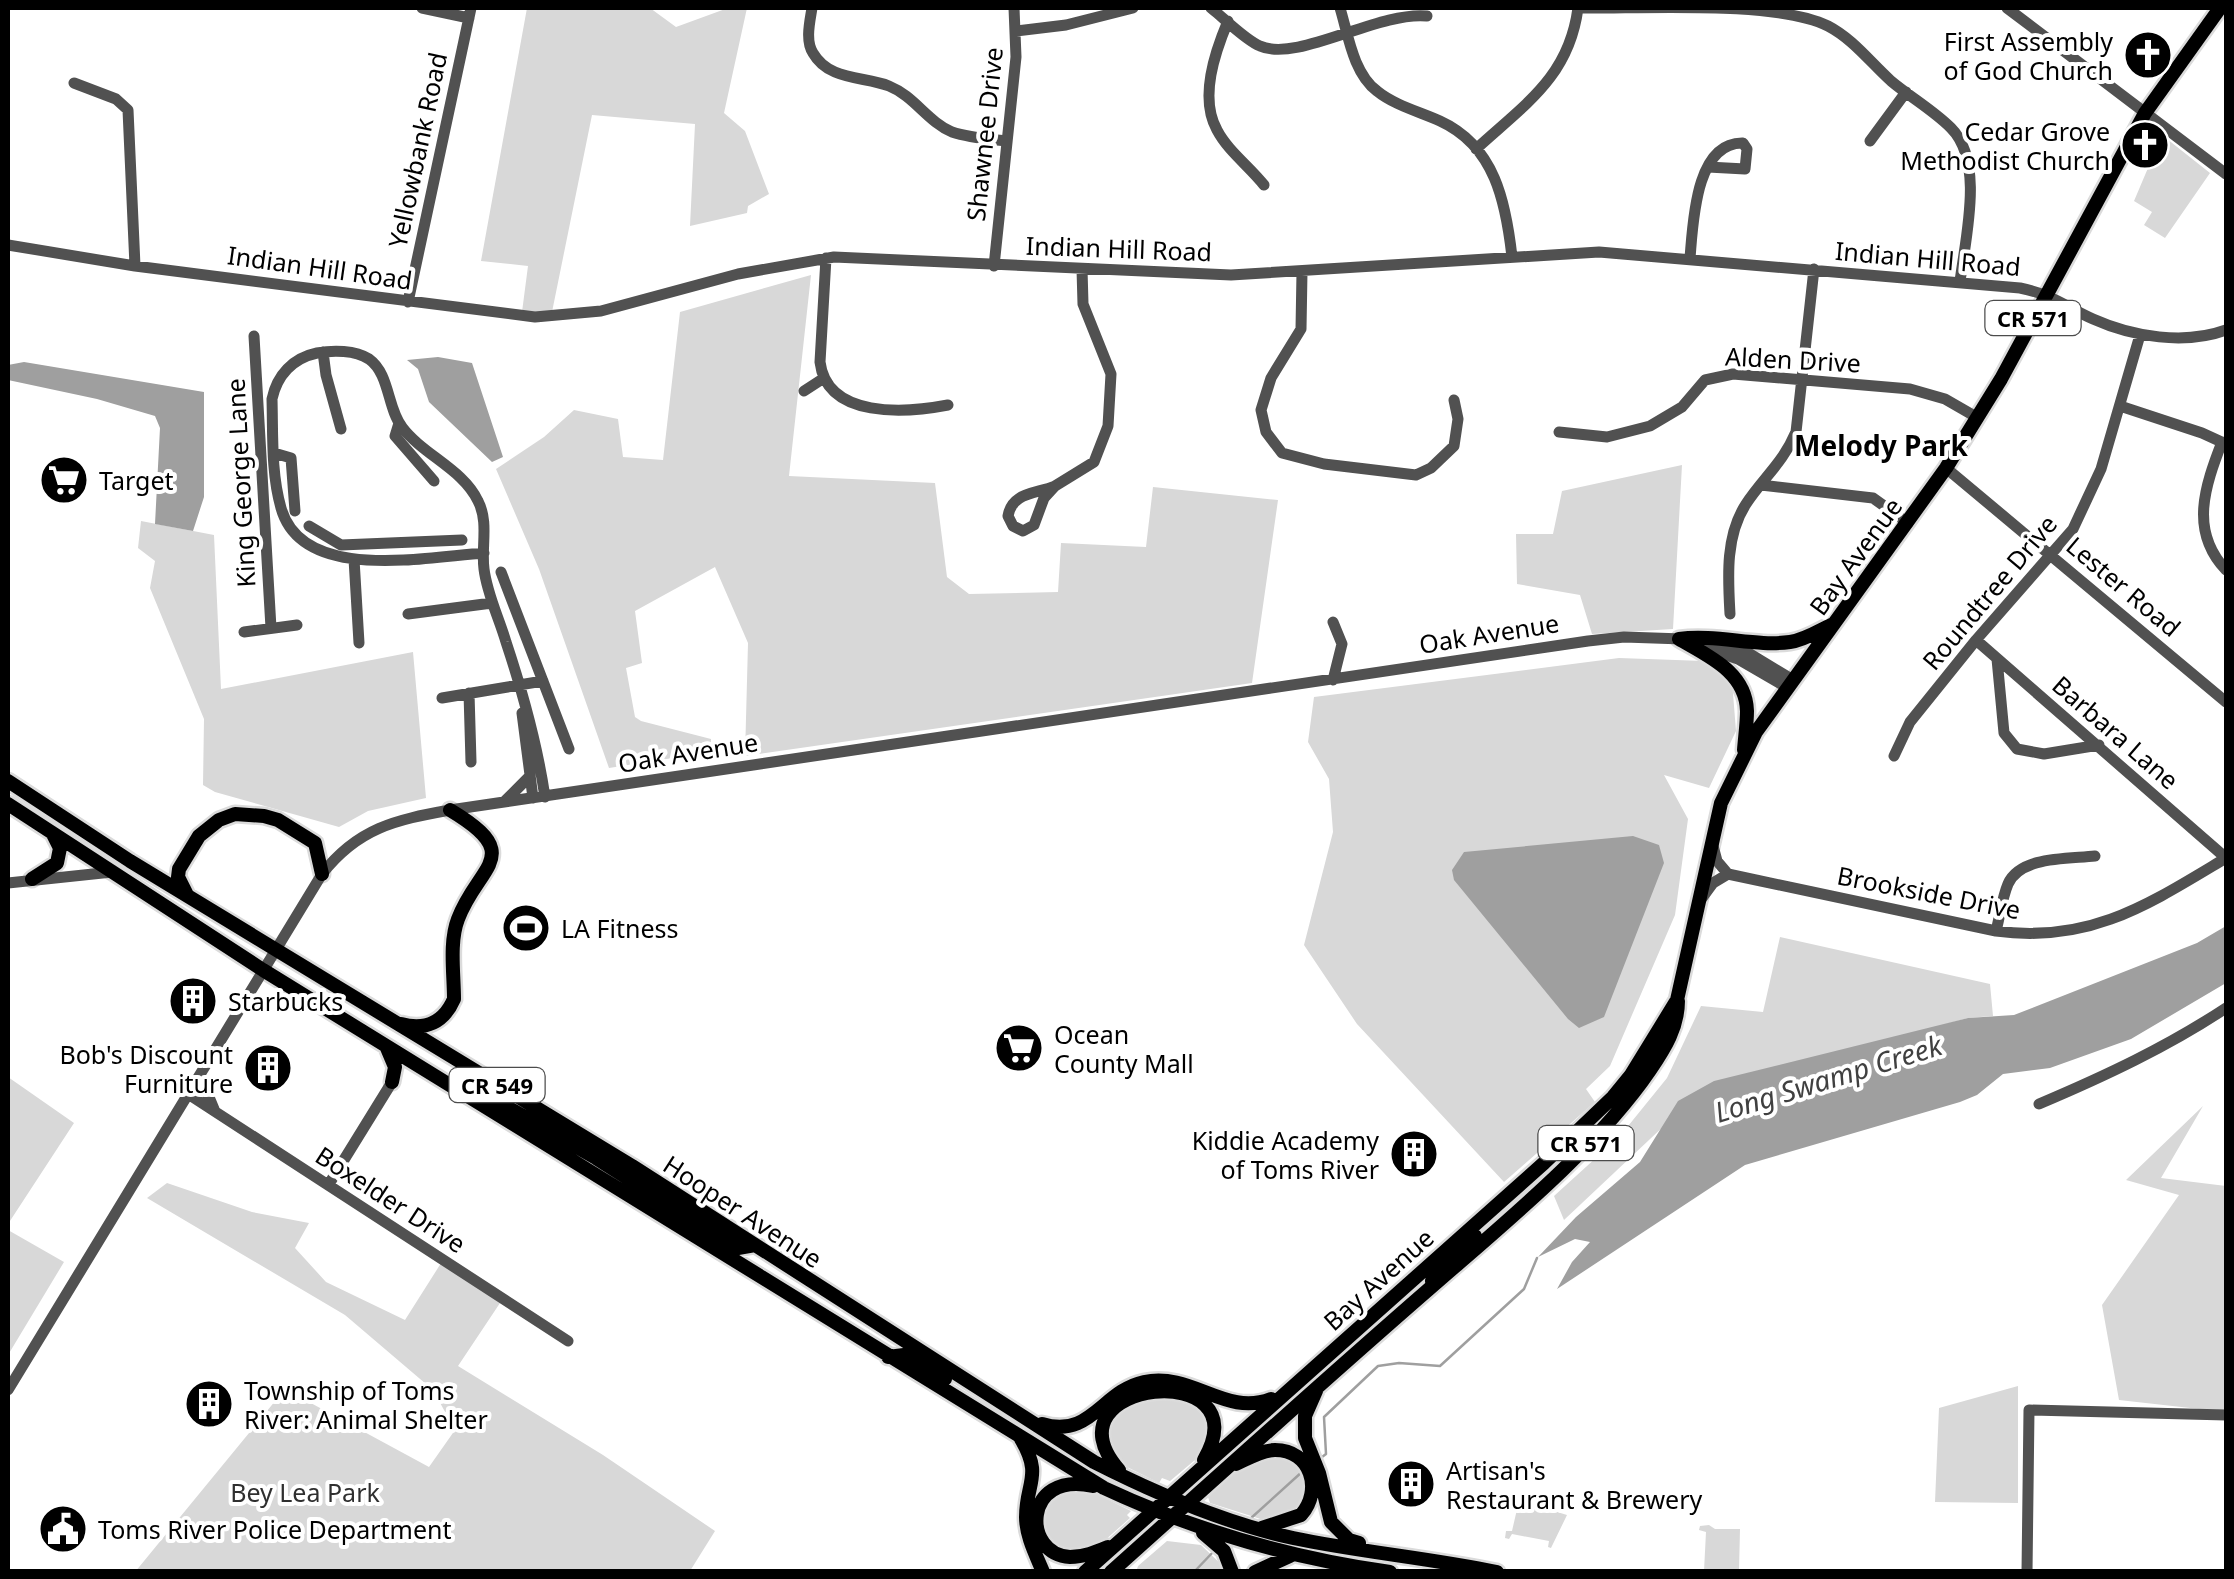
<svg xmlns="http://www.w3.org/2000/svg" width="2234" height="1579" viewBox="0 0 2234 1579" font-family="'Noto Sans',sans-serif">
  <rect width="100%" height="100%" fill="#fff"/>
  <path fill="#d8d8d8" d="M527,8H650L676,27L728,8H747L724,113L745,131L769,194L748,206L747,213L690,226L695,124L592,115L552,312H522L528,266L481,261Z
    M2162,135L2210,173L2165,238L2144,225L2152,212L2134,201Z
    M811,275L789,476L935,483L947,577L969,594L1058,592L1061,543L1146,547L1153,487L1278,500L1252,683L745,756L748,643L715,567L635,611L642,663L626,668L635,717L641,721L711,739V752L609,768L539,569L496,469L544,437L574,410L618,419L623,457L663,460L680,312Z
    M1682,465L1673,629L1592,634L1580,595L1517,584L1516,534H1553L1562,491Z
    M141,521L214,535L221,689L413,652L426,798L368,811L339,827L215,792L203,785L204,719L150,588L155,561L138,548Z
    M1619,658L1704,661L1732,681L1736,731L1709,788L1664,775L1688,819L1675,915L1610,1066L1586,1089L1595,1102L1504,1182L1357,1024L1304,945L1333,832L1329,779L1308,742L1314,697Z
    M1780,937L1990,984L1993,1016L1968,1018L1700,1092L1564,1220L1554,1196L1620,1136L1667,1078L1701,1006L1763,1012Z
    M8,1077L74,1123L8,1224Z
    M2203,1106L2161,1178L2226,1186V1412L2119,1400L2102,1305L2179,1195L2126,1180Z
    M167,1183L252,1212L309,1223L295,1248L326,1282L405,1320L443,1260L502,1300L458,1366L603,1455L715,1531L690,1571L135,1572L285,1389L429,1467L455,1430L433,1390L345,1315L147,1198Z
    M8,1230L64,1262L8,1355Z
    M2018,1386V1503L1935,1502L1939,1408Z
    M1170,1396L1197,1405L1210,1426L1201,1455L1170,1481L1162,1478L1159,1483L1117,1462L1107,1445L1110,1421L1135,1401Z
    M1280,1455C1307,1466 1309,1484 1300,1510L1267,1521L1210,1503L1208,1497C1235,1473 1243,1460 1280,1455Z
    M1087,1489L1131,1511L1127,1515L1130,1518L1103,1542L1080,1553L1054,1547L1041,1527L1044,1504L1056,1492Z
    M1515,1499L1567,1515L1551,1548L1548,1547L1549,1541L1512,1534L1509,1539L1505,1538L1506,1531H1512L1518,1505L1512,1503Z
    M1709,1525L1715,1529H1740L1739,1571H1704L1706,1532L1699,1530L1700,1526Z
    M1167,1541L1201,1545L1225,1568L1224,1572H1136L1138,1566Z"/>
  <path fill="#9f9f9f" d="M438,357L472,363L503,457L492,462L429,402L418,369L407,360Z
    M24,362L204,392V497L193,531L155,524L160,428L155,416L97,399L8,380V365Z
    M1633,836L1659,845L1664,863L1604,1017L1579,1028L1568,1019L1454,880L1452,870L1464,852Z
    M2226,926V983L2131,1039L2050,1068L2003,1074L1977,1095L1960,1102L1745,1165L1557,1289L1572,1262L1590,1242L1575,1239L1538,1257L1576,1217L1640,1162L1678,1101L1714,1081L1968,1018L2014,1015L2197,943Z"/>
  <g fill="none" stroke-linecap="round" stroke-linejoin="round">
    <path stroke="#9f9f9f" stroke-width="2.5" d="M1318,1460L1326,1454L1324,1417L1378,1366L1399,1363L1440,1366L1524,1289L1537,1258
      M1250,1519L1303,1471
      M1194,1572L1214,1551"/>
    <g stroke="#dbdbdb" stroke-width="19">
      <path id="major" d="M1679,639C1717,634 1755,647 1790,642C1805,640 1820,630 1833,624
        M1679,639C1708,656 1746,672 1747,711C1747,723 1745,737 1744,750
        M8,781L130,861L632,1166L1094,1462C1157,1494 1224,1523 1293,1538C1360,1552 1429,1558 1497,1572
        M8,804L263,970L1104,1488C1196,1531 1290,1558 1390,1572
        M32,879L57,863L60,848L53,834
        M187,895L178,877L179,869L199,836L219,820L235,814L264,816L278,820L315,843L322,874
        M401,1024C426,1031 444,1022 454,999C454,974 449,942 458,919C478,865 527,856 450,810
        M387,1048L395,1067L392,1082
        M486,1099L509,1108L596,1158L738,1248L755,1245
        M1432,1281L1437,1270L1475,1236
        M888,1357L904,1355L945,1379
        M1316,1391L1305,1416V1438L1319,1473L1331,1522L1349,1540L1359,1543
        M1042,1424C1091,1439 1102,1391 1144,1382C1193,1372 1225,1417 1271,1399
        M1021,1439C1043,1476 1026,1482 1026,1517C1026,1536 1036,1555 1043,1572
        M1236,1464C1247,1459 1262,1450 1275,1450C1311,1450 1323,1490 1301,1515L1262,1528
        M1119,1470C1040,1379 1264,1356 1204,1460
        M1093,1486C1022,1470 1022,1555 1070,1557C1084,1557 1096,1552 1108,1547
        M1203,1533L1224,1551L1232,1572
        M1085,1572L1544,1163L1613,1097L1631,1075L1677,1000L1721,803L1756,732L1946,468L2001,379L2145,113L2220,8
        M1111,1572C1217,1477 1322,1382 1429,1289C1501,1226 1597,1148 1650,1070C1665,1048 1678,1027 1678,1001
        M1255,1572L1290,1556"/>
    </g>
    <path stroke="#515151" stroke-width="11" d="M422,8L469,18
      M812,8C810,21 805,41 813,53C829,81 864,76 889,86C914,96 928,122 952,132C970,138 988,139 1006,141
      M1211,8C1224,18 1245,40 1260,46C1297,63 1378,11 1427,16
      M1340,8C1348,34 1353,73 1377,91C1394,105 1420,112 1440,121C1495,146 1506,203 1512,257
      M1578,8C1640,9 1776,0 1828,26C1853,39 1870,62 1891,81C1910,97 1933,110 1951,128C1985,162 1965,239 1960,282
      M2007,8L2226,174
      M1228,21C1215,52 1199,98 1217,130C1228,151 1249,166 1264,185
      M1016,31L1066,25L1133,8
      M74,83L116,99L128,110L135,266
      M1870,141L1906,92
      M1476,149C1525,104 1569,77 1578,8
      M8,245L135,266L535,317L601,311L738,274L834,257L1231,275L1599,252L2020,288C2051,294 2066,307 2093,319C2133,337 2185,345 2226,330
      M826,258L820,362C827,419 906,413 948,405
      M1690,258C1693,224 1695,142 1743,143L1747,149L1745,169L1708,167
      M994,266L1016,57L1014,8
      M1302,272L1301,329L1271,378L1261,410L1266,432L1282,453L1324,464L1416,475L1431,468L1454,446L1458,419L1454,400
      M408,302L471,8
      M254,336L271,628
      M323,352L326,375L341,429
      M804,391L824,378
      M2120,406L2202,433L2226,444
      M399,423L395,436L434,481
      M1559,432L1607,437L1650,426L1682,407L1705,380L1733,374L1910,389L1945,399L1978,418
      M2222,442C2205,486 2189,531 2226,570
      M274,453L291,458L295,511
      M1946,468L2226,702
      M1761,485L1873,498L1908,523
      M1055,486L1094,462L1108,426L1111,374L1083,304L1082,269
      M1055,486L1044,498L1034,525L1023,531L1013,526L1008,516C1012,492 1036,494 1055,486Z
      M309,526L341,545L462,540
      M484,553C425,557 302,583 281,508C271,473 273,434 272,399C277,375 293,358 317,353C333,350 355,350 369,359C390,374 387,408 402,427C423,455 463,469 478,501C489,522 481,547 484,569C487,594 499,618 506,642C523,693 537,743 545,797
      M354,559L359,643
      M501,572L569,749
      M408,614L492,603
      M1730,614C1728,578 1725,536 1746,504C1763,478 1783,463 1796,432L1814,269
      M1333,622L1342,644L1333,680
      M244,632L297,625
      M1976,640L2226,858
      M1716,644L1750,654L1793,680
      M1706,648L1738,659L1788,688
      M1997,659L2004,733L2017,749L2044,754L2099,745
      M469,693L471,762
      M442,698L543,681
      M522,713L533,798
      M1894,756L1910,722L1976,640L2073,529L2101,469L2140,335
      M505,801L530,776
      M1713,846L1717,861L1728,874L1996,931C2090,944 2149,904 2226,858
      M8,883L112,872
      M1702,898L1713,883L1728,874
      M1996,931C2000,916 2002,898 2008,884C2020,856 2069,859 2095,856
      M200,1075L214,1109
      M188,1094L568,1341
      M2039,1104C2105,1076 2167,1047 2226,1008
      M329,1184L392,1082
      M8,1390L322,874C358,828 395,820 450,810L1588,641L1624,637L1683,639
      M2027,1572L2029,1410L2226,1415"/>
    <use href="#major" stroke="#000" stroke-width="14"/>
  </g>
  <defs>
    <g id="church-disc" transform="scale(2.5)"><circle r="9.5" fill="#000" stroke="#fff"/><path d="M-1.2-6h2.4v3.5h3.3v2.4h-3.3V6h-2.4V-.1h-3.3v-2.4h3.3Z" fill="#fff"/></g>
    <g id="supermarket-disc" transform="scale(2.5)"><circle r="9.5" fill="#000" stroke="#fff"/><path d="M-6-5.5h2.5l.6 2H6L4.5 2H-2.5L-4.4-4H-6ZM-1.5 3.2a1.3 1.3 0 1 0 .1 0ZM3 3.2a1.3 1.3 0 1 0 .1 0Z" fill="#fff"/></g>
    <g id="stadium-disc" transform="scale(2.5)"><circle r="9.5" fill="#000" stroke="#fff"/><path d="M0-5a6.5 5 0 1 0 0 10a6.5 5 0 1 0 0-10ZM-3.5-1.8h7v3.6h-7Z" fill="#fff"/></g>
    <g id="building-disc" transform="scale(2.5)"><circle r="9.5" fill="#000" stroke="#fff"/><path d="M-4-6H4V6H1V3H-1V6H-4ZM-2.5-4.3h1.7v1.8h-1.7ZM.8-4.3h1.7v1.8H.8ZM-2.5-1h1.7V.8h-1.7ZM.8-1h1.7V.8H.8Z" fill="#fff"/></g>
    <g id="civic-disc" transform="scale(2.5)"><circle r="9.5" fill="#000" stroke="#fff"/><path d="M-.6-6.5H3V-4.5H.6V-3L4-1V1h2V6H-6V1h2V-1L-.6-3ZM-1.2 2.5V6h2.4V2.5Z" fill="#fff"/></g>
  </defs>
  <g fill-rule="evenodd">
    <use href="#church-disc" x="2148" y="55"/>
    <use href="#church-disc" x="2145" y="145"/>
    <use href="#supermarket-disc" x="64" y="480"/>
    <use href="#stadium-disc" x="526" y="928"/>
    <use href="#building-disc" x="193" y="1001"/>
    <use href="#supermarket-disc" x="1019" y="1048"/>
    <use href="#building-disc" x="268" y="1068"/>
    <use href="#building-disc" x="1414" y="1154"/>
    <use href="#building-disc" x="209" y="1404"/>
    <use href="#building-disc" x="1411" y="1484"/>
    <use href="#civic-disc" x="63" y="1529"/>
  </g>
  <g text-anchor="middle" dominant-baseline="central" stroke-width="8" stroke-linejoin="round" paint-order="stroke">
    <g fill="#fff" stroke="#4c4c4c" stroke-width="2.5">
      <rect x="1985.5" y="301" width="95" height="34" rx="8"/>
      <rect x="449.5" y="1068" width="95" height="34" rx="8"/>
      <rect x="1538.5" y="1126" width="95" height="34" rx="8"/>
    </g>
    <g font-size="22" font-weight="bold" fill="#000">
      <text x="2033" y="318">CR 571</text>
      <text x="497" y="1085">CR 549</text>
      <text x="1586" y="1143">CR 571</text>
    </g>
    <g font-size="25" fill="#000" stroke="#fff" text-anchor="start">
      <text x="2113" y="41" text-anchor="end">First Assembly<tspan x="2113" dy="29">of God Church</tspan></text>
      <text x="2110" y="131" text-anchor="end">Cedar Grove<tspan x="2110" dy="29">Methodist Church</tspan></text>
      <text x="99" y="480">Target</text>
      <text x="561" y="928">LA Fitness</text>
      <text x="228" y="1001">Starbucks</text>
      <text x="1054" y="1034">Ocean<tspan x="1054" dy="29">County Mall</tspan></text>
      <text x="233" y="1054" text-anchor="end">Bob's Discount<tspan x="233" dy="29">Furniture</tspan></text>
      <text x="1379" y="1140" text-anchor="end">Kiddie Academy<tspan x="1379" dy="29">of Toms River</tspan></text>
      <text x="244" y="1390">Township of Toms<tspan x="244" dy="29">River: Animal Shelter</tspan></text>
      <text x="1446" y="1470">Artisan's<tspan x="1446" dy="29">Restaurant &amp; Brewery</tspan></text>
      <text x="98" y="1529">Toms River Police Department</text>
    </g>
    <g font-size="25" fill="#000" stroke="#fff">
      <text transform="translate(984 134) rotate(-84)">Shawnee Drive</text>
      <text transform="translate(417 150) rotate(-78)">Yellowbank Road</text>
      <text transform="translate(1119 248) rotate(2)">Indian Hill Road</text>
      <text transform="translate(1928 258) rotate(5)">Indian Hill Road</text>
      <text transform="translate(320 267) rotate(8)">Indian Hill Road</text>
      <text transform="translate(1793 359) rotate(3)">Alden Drive</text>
      <text transform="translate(240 483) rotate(-93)">King George Lane</text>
      <text transform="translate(1855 556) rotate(-54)">Bay Avenue</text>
      <text transform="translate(2124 586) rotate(40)">Lester Road</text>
      <text transform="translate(1989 592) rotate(-50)">Roundtree Drive</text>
      <text transform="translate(1489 633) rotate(-9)">Oak Avenue</text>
      <text transform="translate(2116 732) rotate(41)">Barbara Lane</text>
      <text transform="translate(688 752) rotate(-9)">Oak Avenue</text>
      <text transform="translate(1929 892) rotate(11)">Brookside Drive</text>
      <text transform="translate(391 1199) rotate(33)">Boxelder Drive</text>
      <text transform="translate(743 1211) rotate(33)">Hooper Avenue</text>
      <text transform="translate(1378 1279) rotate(-42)">Bay Avenue</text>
    </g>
    <g font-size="25" fill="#2f2f2f" stroke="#fff">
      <text x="305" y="1492">Bey Lea Park</text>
    </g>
    <g font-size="28" font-weight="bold" fill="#000" stroke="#fff">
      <text x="1881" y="445">Melody Park</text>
    </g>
    <g font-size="28" font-style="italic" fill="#404040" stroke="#fff">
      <text transform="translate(1828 1078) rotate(-17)">Long Swamp Creek</text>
    </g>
  </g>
  <rect width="2234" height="1579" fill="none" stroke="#000000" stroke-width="20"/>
</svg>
